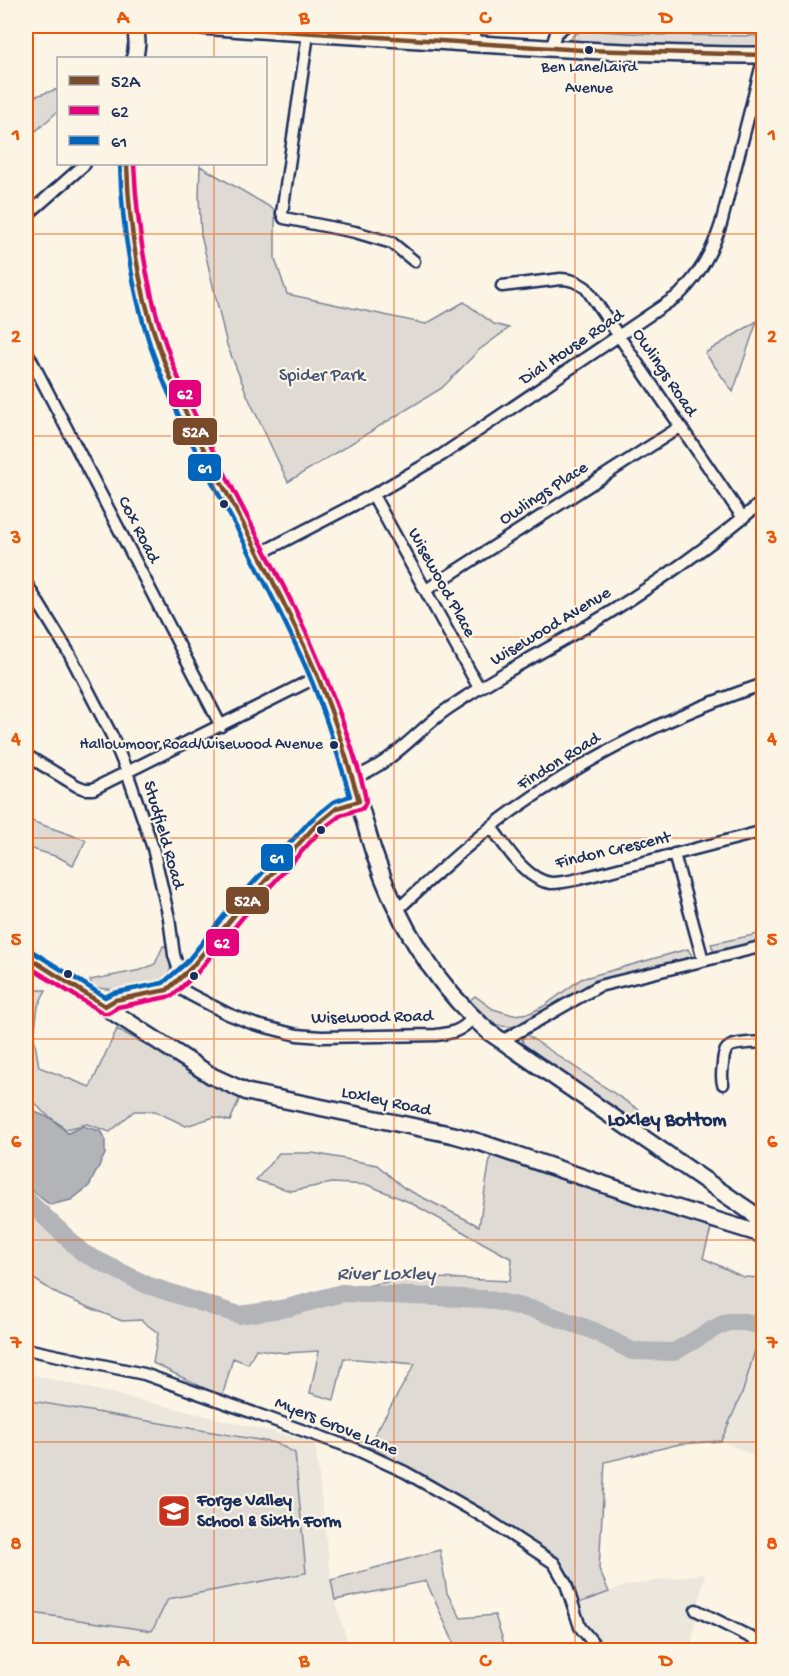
<svg xmlns="http://www.w3.org/2000/svg" width="789" height="1676" viewBox="0 0 789 1676" font-family="'Gochi Hand',sans-serif">
  <rect width="100%" height="100%" fill="#fcf5e5"/>
  <filter id="ink" filterUnits="userSpaceOnUse"><feTurbulence type="fractalNoise" baseFrequency=".0167" numOctaves="2"/><feDisplacementMap in="SourceGraphic" scale="12" xChannelSelector="R" yChannelSelector="G"/><feConvolveMatrix kernelMatrix="1 2 1 2 8 2 1 2 1" color-interpolation-filters="sRGB"/></filter>
  <g filter="url(#ink)">
    <path fill="#ece7dc" d="M760,1332L763,1333V1460L721,1441L743,1392Z
      M26,1373L315,1442L331,1580L335,1600L350,1650H26Z
      M705,1573L690,1650H609L584,1622L576,1604L624,1586Z"/>
    <path fill="#dfdbd4" stroke="#7d8599" stroke-width="1.5" d="M584,30L664,35L763,36L764,48L674,47L573,41L571,39L573,35Z
      M58,89V111L26,140V99Z
      M200,166L275,210V259L287,294L426,324L464,302L494,324L509,328L479,350L442,388L288,482L248,397L227,345L201,235L199,197Z
      M757,321L733,392L705,353Z
      M26,815L34,822L86,840L73,865L58,857L26,847Z
      M763,933V940L714,952L711,944Z
      M163,946L168,947C170,956 173,967 168,975C157,991 110,991 93,987L90,980L141,970L155,964Z
      M688,949L692,956L684,961L596,983L517,1026C492,1030 485,1016 469,1001L475,996L493,1009L513,1015L530,1013L544,1006L581,979Z
      M26,990H46L38,1006L34,1037L39,1067L90,1087L117,1029L241,1095L230,1121L214,1117L186,1126L155,1111H134L110,1132L87,1124L66,1129L42,1111L32,1099L26,1096Z
      M527,1035L639,1110L638,1123L526,1049L523,1044L522,1038Z
      M279,1153H313L377,1165L404,1188L479,1226L491,1153L712,1225L703,1258L743,1277L763,1278V1333H760L743,1391L721,1441L680,1444L605,1462L599,1569L609,1592L576,1604L569,1577L558,1557L432,1480L368,1446L415,1364L344,1358L334,1400L310,1393L319,1351L285,1353L256,1349L248,1364L233,1358L222,1397L153,1363L158,1333L141,1320L122,1321L59,1295L26,1274V1193L35,1203L66,1225L81,1249L152,1287L188,1301L281,1311L316,1303L346,1290L411,1277L510,1281L512,1259L409,1202L368,1185L332,1183L291,1191L256,1180Z
      M26,1400L276,1443L295,1453L306,1573L168,1599L152,1631L26,1612Z
      M440,1550L447,1593L461,1618L495,1615L506,1650H457L426,1581L335,1600L331,1580Z"/>
    <path fill="#b2b4b8" stroke="#767f94" stroke-width="1.5" d="M26,1097L33,1104L35,1112L52,1119L68,1133L83,1126L100,1131L105,1139V1154L89,1186L71,1200L50,1205L26,1186Z"/>
    <g fill="none" stroke-linecap="round" stroke-linejoin="round">
      <path stroke="#767f94" stroke-width="3" d="M42,1215L47,1209"/>
      <path stroke="#b2b4b8" stroke-width="18" d="M26,1199L83,1253L147,1285L239,1315L287,1308L342,1293L485,1299L536,1310L594,1331L632,1351L674,1352L717,1327L728,1322H745L764,1327"/>
      <g stroke="#1b2f5e" stroke-width="15">
        <path id="street" d="M308,34L282,213L284,218L355,232L392,243L414,261
          M474,45L475,26
          M551,49L556,33L565,26
          M26,216L85,164
          M502,286L561,279C571,279 577,282 586,288L743,518
          M26,350L221,726
          M373,495L479,688
          M259,554L373,495L442,455L679,295C700,274 712,252 721,224L764,56
          M26,583L69,653L112,736L127,772L153,848L169,918L174,955L181,977
          M426,590L680,427
          M26,755L77,786L85,789H93L317,677
          M353,778C388,765 409,740 437,717C446,709 457,703 467,696C513,666 562,642 609,613C663,579 715,542 764,500
          M491,827C506,846 525,880 551,883C561,883 570,881 579,879L764,831
          M674,854L703,960
          M397,910C435,875 473,839 515,809C591,755 675,713 764,684
          M175,982L181,989L191,995L228,1014L254,1024L297,1035L321,1037L436,1035C453,1033 461,1031 473,1018
          M105,1006L115,1000L167,990L191,968L237,912L315,826L337,808L359,801
          M502,1041L599,986L764,946
          M723,1084C721,1077 722,1072 723,1064C723,1060 724,1054 726,1050C730,1042 755,1043 764,1042
          M26,1349L144,1374L355,1449L405,1472L482,1516L554,1563L566,1584L580,1627L599,1650
          M696,1610L764,1644"/>
      </g>
      <g stroke="#1b2f5e" stroke-width="20">
        <path id="secondary" d="M202,26C269,31 336,35 403,39C523,47 643,55 764,55
          M135,58L137,43L136,26
          M127,164C128,217 136,273 151,324C163,365 182,405 201,444C215,473 231,501 246,529C260,556 273,583 286,610C293,623 300,636 305,649C319,680 332,711 342,743C354,779 362,817 374,853C397,922 434,984 489,1032L751,1212C758,1219 760,1224 760,1233
          M26,956L212,1076L247,1092L454,1135L482,1143L644,1198L764,1235"/>
      </g>
      <use href="#street" stroke="#fcf5e5" stroke-width="10"/>
      <use href="#secondary" stroke="#fcf5e5" stroke-width="15"/>
      <g stroke="#fcf5e5" stroke-width="9">
        <path id="bus-1" d="M202,26L583,50L764,55
          M26,956L105,1006L115,1000L167,990L191,968L237,912L315,826L337,808L359,801C345,753 331,704 310,659C288,610 264,563 239,516C210,461 179,406 159,347C138,289 129,226 127,164"/>
      </g>
      <g stroke="#fcf5e5" stroke-width="9">
        <path id="bus-2" d="M26,965L103,1013H108L118,1007L172,996L197,973L243,917L320,831L341,815L363,808L366,802C364,784 357,766 352,749C336,700 317,653 294,607C270,559 245,513 221,466C200,426 179,385 165,342C145,284 137,224 134,164"/>
      </g>
      <g stroke="#fcf5e5" stroke-width="9">
        <path id="bus-3" d="M30,950L105,997L113,993L163,983L186,963L231,907L310,821L333,802L350,796C339,758 327,720 313,684C293,635 267,587 243,540C210,477 174,415 151,348C131,288 122,227 120,164"/>
      </g>
      <use href="#bus-1" stroke="#7a4b2a" stroke-width="4.5"/>
      <use href="#bus-2" stroke="#e5007d" stroke-width="4.5"/>
      <use href="#bus-3" stroke="#0065bd" stroke-width="4.5"/>
    </g>
  </g>
  <path fill="none" stroke="#e8590c" stroke-width="1.5" stroke-opacity="0.55" d="M214,26V58M394,26V1650M575,26V1650M214,164V1650M26,234H764M26,436H764M26,637H764M26,838H764M26,1039H764M26,1240H764M26,1442H764"/>
  <defs>
    <g id="school-square" transform="scale(1.725)"><rect x="-9" y="-9" width="18" height="18" rx="4" fill="#c8321e" stroke="#fcf5e5"/><path d="M0-5L7-2L0 1L-7-2ZM-4 1L0 2.5L4 1V4Q0 6-4 4Z" fill="#fff"/></g>
  </defs>
  <g fill-rule="evenodd">
    <use href="#school-square" x="174" y="1511"/>
  </g>
  <g fill="#1b2f5e" stroke="#fcf5e5" stroke-width="2">
    <circle cx="589" cy="50" r="5"/>
    <circle cx="224" cy="504" r="5"/>
    <circle cx="334" cy="745" r="5"/>
    <circle cx="321" cy="830" r="5"/>
    <circle cx="68" cy="974" r="5"/>
    <circle cx="194" cy="976" r="5"/>
  </g>
  <g text-anchor="middle" dominant-baseline="central" stroke-width="4.5" stroke-linejoin="round" paint-order="stroke">
    <g font-size="16" fill="#1b2f5e" stroke="#fcf5e5">
      <text x="589" y="68">Ben Lane/Laird<tspan x="589" dy="21">Avenue</tspan></text>
      <text x="323" y="745" text-anchor="end">Hallowmoor Road/Wisewood Avenue</text>
    </g>
    <g font-size="18" fill="#1b2f5e" stroke="#fcf5e5">
      <text transform="translate(572 348) rotate(-34)">Dial House Road</text>
      <text transform="translate(664 373) rotate(56)">Owlings Road</text>
      <text transform="translate(544 494) rotate(-33)">Owlings Place</text>
      <text transform="translate(138 530) rotate(63)">Cox Road</text>
      <text transform="translate(441 583) rotate(61)">Wisewood Place</text>
      <text transform="translate(551 627) rotate(-31)">Wisewood Avenue</text>
      <text transform="translate(559 762) rotate(-32)">Findon Road</text>
      <text transform="translate(163 835) rotate(74)">Studfield Road</text>
      <text transform="translate(613 851) rotate(-13)">Findon Crescent</text>
      <text transform="translate(372 1018) rotate(-1)">Wisewood Road</text>
      <text transform="translate(386 1102) rotate(12)">Loxley Road</text>
      <text transform="translate(336 1427) rotate(22)">Myers Grove Lane</text>
    </g>
    <g font-size="18" fill="#425176" stroke="#fcf5e5">
      <text x="322" y="376">Spider Park</text>
    </g>
    <g font-size="18" font-weight="bold" fill="#1b2f5e" stroke="#fcf5e5" text-anchor="start">
      <text x="197" y="1501">Forge Valley<tspan x="197" dy="21">School &amp; Sixth Form</tspan></text>
    </g>
    <g font-size="20" font-weight="bold" fill="#1b2f5e" stroke="#fcf5e5">
      <text x="667" y="1121">Loxley Bottom</text>
    </g>
    <g font-size="20" font-style="italic" fill="#485779" stroke="#fcf5e5">
      <text x="386" y="1275">River Loxley</text>
    </g>
  </g>
  <g stroke="#fcf5e5" stroke-width="2">
    <rect x="168" y="379" width="34" height="29" rx="6" fill="#e5007d"/>
    <rect x="172" y="417" width="46" height="29" rx="6" fill="#7a4b2a"/>
    <rect x="187" y="453" width="35" height="29" rx="6" fill="#0065bd"/>
    <rect x="260" y="843" width="34" height="29" rx="6" fill="#0065bd"/>
    <rect x="225" y="886" width="45" height="29" rx="6" fill="#7a4b2a"/>
    <rect x="205" y="928" width="35" height="29" rx="6" fill="#e5007d"/>
  </g>
  <g font-size="16" text-anchor="middle" font-weight="bold" fill="#fff">
    <text x="185" y="399">62</text>
    <text x="195" y="437">52A</text>
    <text x="205" y="473">61</text>
    <text x="277" y="863">61</text>
    <text x="247" y="906">52A</text>
    <text x="222" y="948">62</text>
  </g>
  <rect width="789" height="1676" fill="none" stroke="#fcf5e5" stroke-width="66"/>
  <rect x="57" y="57" width="210" height="108" fill="#fcf5e5" stroke="#a2a6af" stroke-width="1.5"/>
  <rect x="69" y="76" width="30" height="9" fill="#7a4b2a" stroke="#a2a6af" stroke-width="1.5"/>
  <text x="111" y="87" font-size="18" fill="#1b2f5e">52A</text>
  <rect x="69" y="106" width="30" height="9" fill="#e5007d" stroke="#a2a6af" stroke-width="1.5"/>
  <text x="111" y="117" font-size="18" fill="#1b2f5e">62</text>
  <rect x="69" y="136" width="30" height="9" fill="#0065bd" stroke="#a2a6af" stroke-width="1.5"/>
  <text x="111" y="147" font-size="18" fill="#1b2f5e">61</text>
  <rect x="33" y="33" width="723" height="1610" fill="none" stroke="#e8590c" stroke-width="2"/>
  <g font-size="20" text-anchor="middle" font-weight="bold" fill="#e8590c">
    <text x="123" y="23">A</text>
    <text x="304" y="23">B</text>
    <text x="485" y="23">C</text>
    <text x="666" y="23">D</text>
    <text x="16" y="140">1</text>
    <text x="772" y="140">1</text>
    <text x="16" y="342">2</text>
    <text x="772" y="342">2</text>
    <text x="16" y="543">3</text>
    <text x="772" y="543">3</text>
    <text x="16" y="744">4</text>
    <text x="772" y="744">4</text>
    <text x="16" y="945">5</text>
    <text x="772" y="945">5</text>
    <text x="16" y="1147">6</text>
    <text x="772" y="1147">6</text>
    <text x="16" y="1348">7</text>
    <text x="772" y="1348">7</text>
    <text x="16" y="1549">8</text>
    <text x="772" y="1549">8</text>
    <text x="123" y="1666">A</text>
    <text x="304" y="1666">B</text>
    <text x="485" y="1666">C</text>
    <text x="666" y="1666">D</text>
  </g>
</svg>
